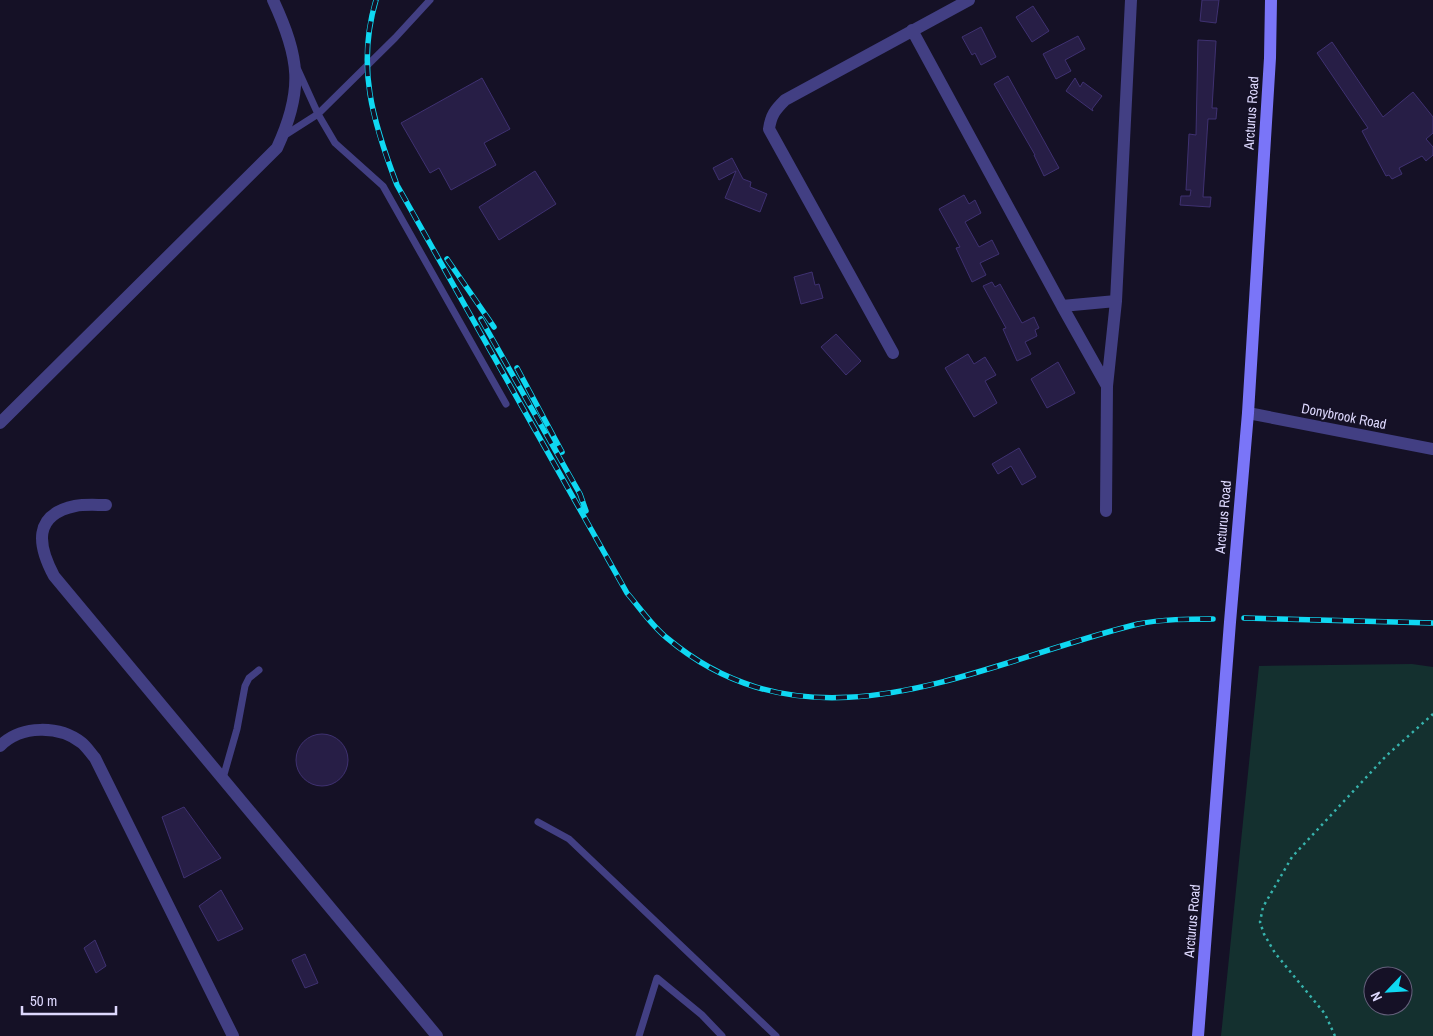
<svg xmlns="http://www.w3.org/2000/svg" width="1433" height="1036" viewBox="0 0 1433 1036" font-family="'Archivo Narrow',sans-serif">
  <rect width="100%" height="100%" fill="#151126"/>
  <path fill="#14302f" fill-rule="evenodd" d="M1412,664L1433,667V1036H1221L1259,666ZM1373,976H1403V1006H1373Z"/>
  <path fill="#271e46" stroke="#3f3171" d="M1202,0H1219L1216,23L1200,21Z
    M1033,6L1049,31L1032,42L1016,17Z
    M981,27L996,57L981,65L975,53L972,55L962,37Z
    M1078,36L1085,49L1065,60L1071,71L1056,79L1043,54Z
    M1198,40L1216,41L1212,108H1217L1216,119H1208L1203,197H1211L1210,207L1180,205L1181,196H1190L1191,190H1186L1189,134L1196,135Z
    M1332,42L1383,117L1413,92L1433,117V133L1426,139L1433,147V155L1426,161L1422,156L1399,168L1402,174L1392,179L1389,175L1386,176L1362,131L1368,128L1317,53Z
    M1008,76L1059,168L1044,176L1034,155H1035L994,84Z
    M482,78L510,129L484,143L496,165L451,190L439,168L430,173L401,123Z
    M1075,78L1080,87L1083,82L1102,96L1092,109L1093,111L1066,91Z
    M732,158L743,179L751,182L750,187L767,194L760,212L725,198L736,171L719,180L713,168Z
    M535,171L556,204L499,240L479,207Z
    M964,195L969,204L975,200L981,213L965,222L979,247L992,240L999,254L980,263L986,275L972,282L956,248L960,247L939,209Z
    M812,272L815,285L819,284L823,298L801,304L794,277Z
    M992,282L995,287L1000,284L1022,323L1034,317L1039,328L1035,330L1037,336L1025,342L1031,354L1017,361L1003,329L1006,328L983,286Z
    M836,334L861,361L846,375L821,347Z
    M968,354L974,364L985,357L996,375L985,381L997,403L974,417L945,368Z
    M1058,362L1075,393L1047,408L1031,379Z
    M1019,448L1036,477L1022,485L1011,466L998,474L992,464Z
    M296 760a26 26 0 1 1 52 0a26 26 0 1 1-52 0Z
    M184,807L221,858L184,878L162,817Z
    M221,890L243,929L218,941L199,906Z
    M95,940L106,966L96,973L84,948Z
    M305,954L318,983L305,988L292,960Z"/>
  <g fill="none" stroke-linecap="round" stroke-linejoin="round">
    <path stroke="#37b3ad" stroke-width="2.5" stroke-dasharray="2.5 4" stroke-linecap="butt" d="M1335,1036L1325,1014L1275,953L1264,934L1260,922L1263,907L1292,857L1386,756L1433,714"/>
    <path stroke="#423f83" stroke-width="7" d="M298,70L318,114L335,143L383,186L506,404
      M282,137L318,114L395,38L430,0
      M223,778L237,729L245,686L249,678L259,670
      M538,822L569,839L776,1036
      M639,1036L657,978L702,1015L722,1036"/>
    <path stroke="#423f83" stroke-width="12" d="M912,30L1062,306L1116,301
      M1062,306L1107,386
      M893,353L769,129C771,115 775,110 785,100L969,0
      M0,423L277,148C304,90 300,58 273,0
      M106,505C96,505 85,504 75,506C32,515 38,546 54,576L437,1036
      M1106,511L1107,386L1116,301L1131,0
      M0,746C21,725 59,725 82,743C87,747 91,754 95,758L233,1036"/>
    <path stroke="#423f83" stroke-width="12" d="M1248,413L1433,449"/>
    <path stroke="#7a75f8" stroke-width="12" d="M1198,1036L1230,622L1248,413L1270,58L1271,0"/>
    <g stroke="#0fd8f2" stroke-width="5.5">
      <path id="rail" d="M376,0C356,67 373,122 397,185L627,593C640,608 652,626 667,638C814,761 981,662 1138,624C1162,619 1189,619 1213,619
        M447,259L494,327
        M481,319L580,494L586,511
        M517,368L562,452
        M1244,618L1433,623"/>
    </g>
    <use href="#rail" stroke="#151126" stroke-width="4" stroke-dasharray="11" stroke-linecap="butt"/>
  </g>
  <g text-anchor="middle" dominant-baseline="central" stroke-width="4" stroke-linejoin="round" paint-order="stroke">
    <g font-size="14" fill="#ddd8fd" stroke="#151126">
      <text transform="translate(1251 113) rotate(-86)">Arcturus Road</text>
      <text transform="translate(1344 416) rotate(11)">Donybrook Road</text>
      <text transform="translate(1223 517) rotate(-85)">Arcturus Road</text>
      <text transform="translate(1192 921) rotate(-85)">Arcturus Road</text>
    </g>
  </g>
  <g transform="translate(1388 991) rotate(245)"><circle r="24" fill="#151126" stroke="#65617c"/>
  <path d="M0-4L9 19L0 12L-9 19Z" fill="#0fd8f2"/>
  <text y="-8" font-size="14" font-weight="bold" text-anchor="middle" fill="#ddd8fd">N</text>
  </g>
  <path d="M22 1006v8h94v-8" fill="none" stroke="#ddd8fd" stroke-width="2.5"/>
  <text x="30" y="1006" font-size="15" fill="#ddd8fd" stroke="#151126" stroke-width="4" paint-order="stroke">50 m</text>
</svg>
